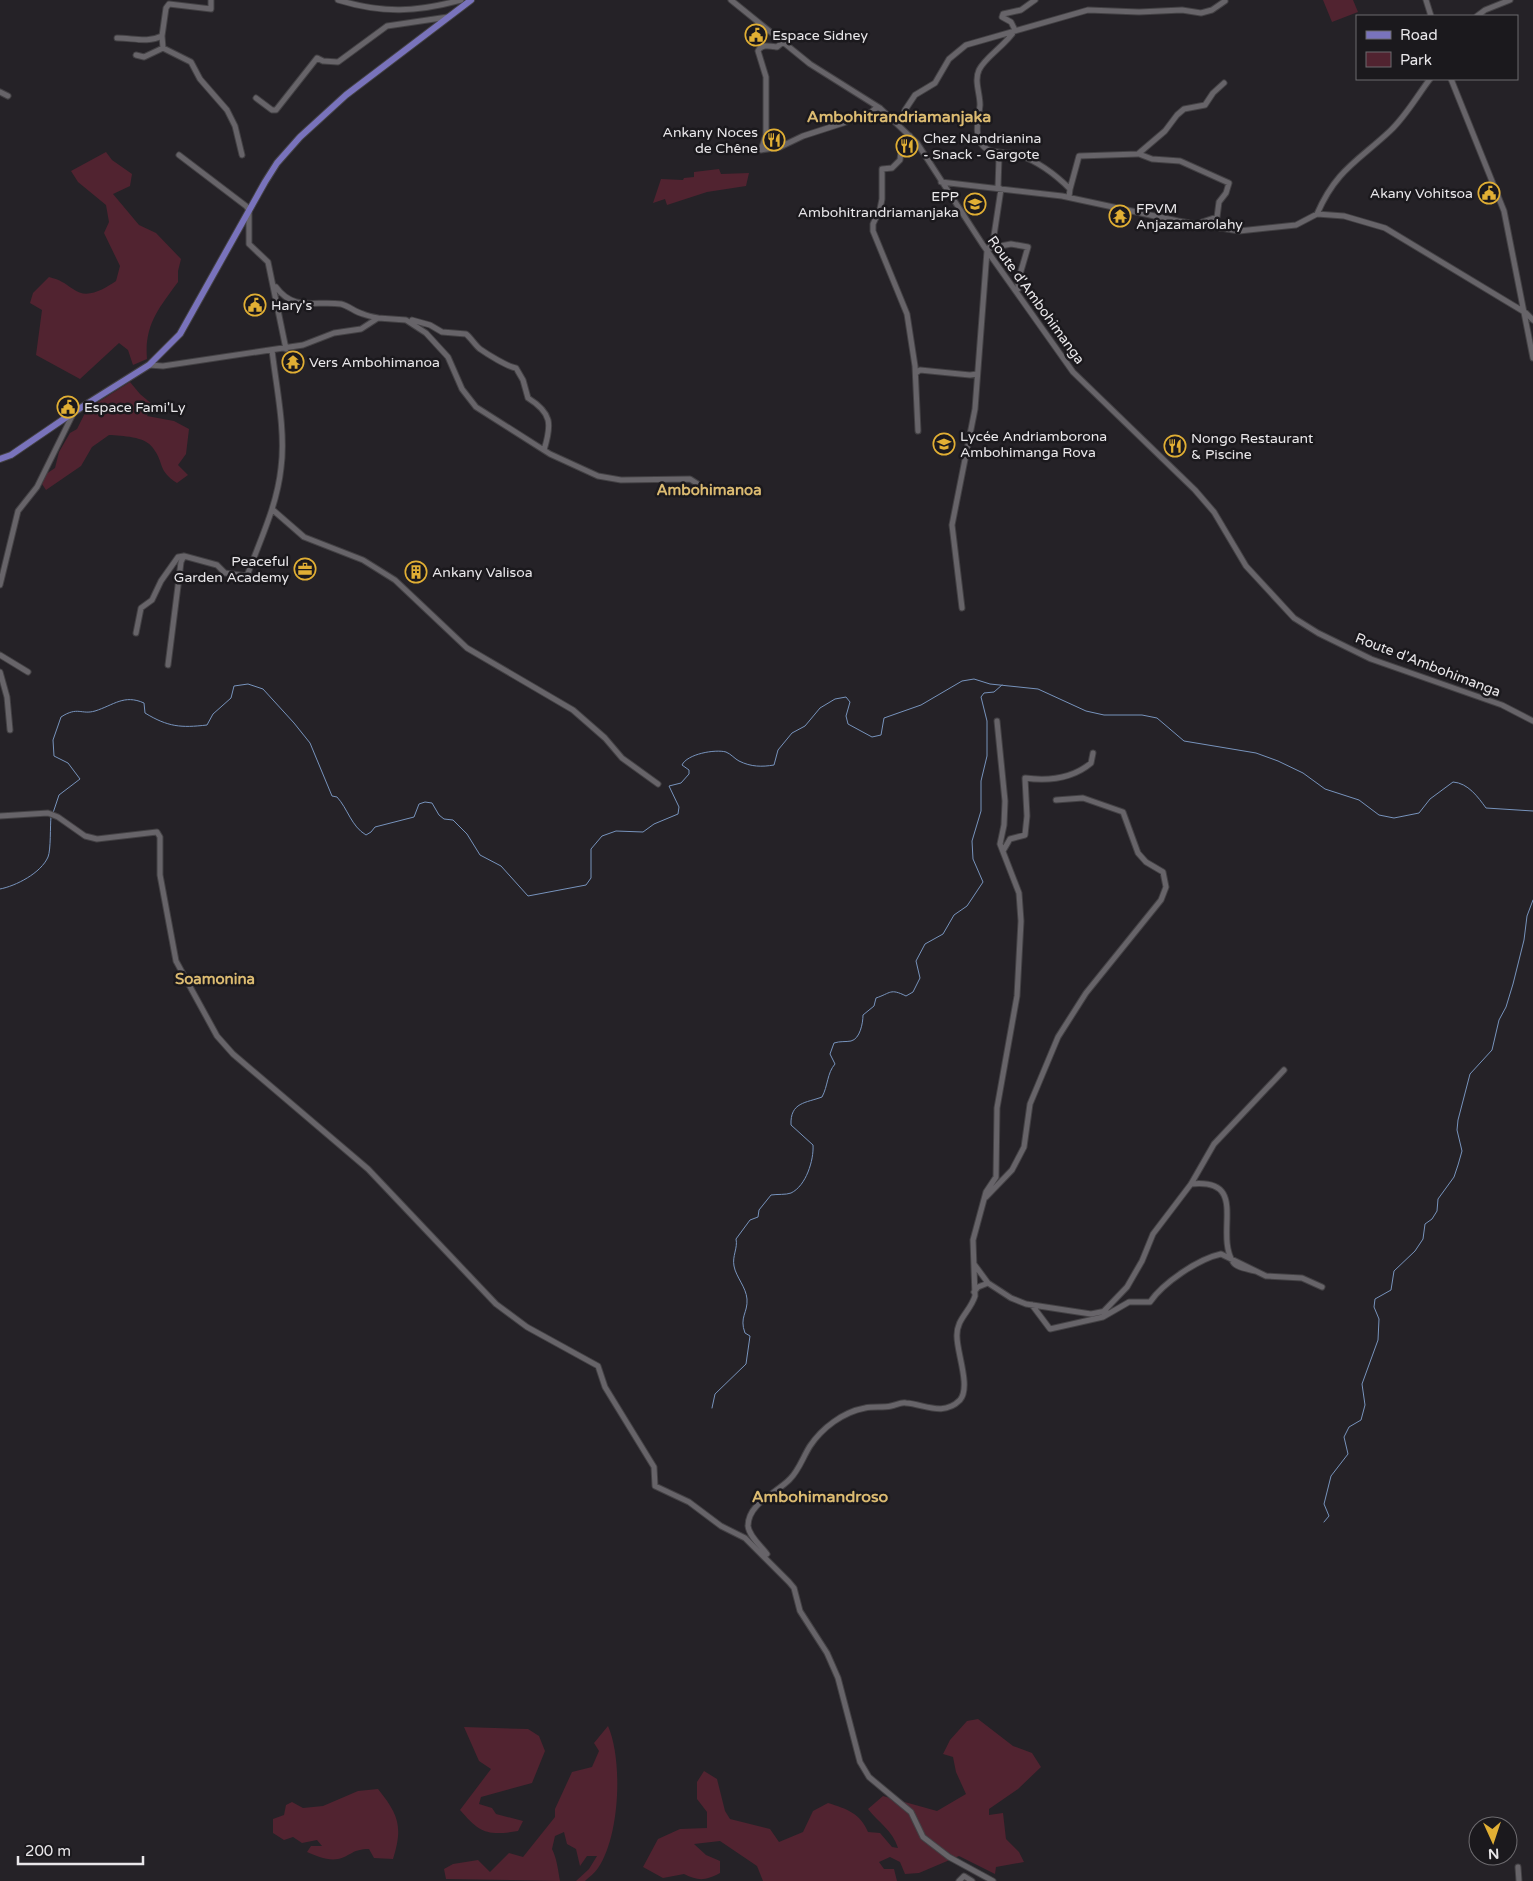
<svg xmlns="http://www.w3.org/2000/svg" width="1533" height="1881" viewBox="0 0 1533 1881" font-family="'Varela Round',sans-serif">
  <rect width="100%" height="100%" fill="#252227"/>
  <path fill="#512330" d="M1323,0H1353L1358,12L1332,22Z
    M106,152L112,160L132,174L130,186L113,194L139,225L156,233L181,259L178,271V282C159,308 144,325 147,359L133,365L128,350L119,343L80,379L36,355L42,310L30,303L33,293L49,277C61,280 64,283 73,289C87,300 104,289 116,281L120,266L104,233L109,222L106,205L78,182L71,171Z
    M719,169L721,174L749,173L746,186L707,192L667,205L665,199L653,203L661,179L683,180L684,178L694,177V172Z
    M130,382L140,394L153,405L147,416L174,421L189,429L186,454L178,465L188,475L177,483C157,470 165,464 153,448C145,436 122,436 109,435L92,447L81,466L46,490L42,484L46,474L55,468L59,452L70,433L77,429L84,415L92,406Z
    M978,1719L1013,1746L1032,1753L1041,1767L1018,1789L989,1809V1815L1003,1813L1006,1839L1019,1852L1024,1862L996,1867L995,1874L959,1856L919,1873L905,1874L900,1862L890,1857L879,1862L884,1869H894L897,1881H763L757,1866L720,1841L694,1844L706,1855L720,1861V1873C705,1881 698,1881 684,1874L663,1878L643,1867L658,1839L680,1829L707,1828V1812L697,1799V1782L704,1771L717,1779L725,1811L730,1819L770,1829L779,1842L803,1832L813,1811L828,1803C847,1809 860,1813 868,1832L880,1833L892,1847L898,1848C893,1831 878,1822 868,1809L883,1796L937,1811L966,1794L956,1772L953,1757L943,1754L950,1740L967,1721Z
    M608,1726C623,1760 620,1836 598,1868C595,1873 589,1877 585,1881H576L589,1869L597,1856H587L580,1866L576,1849L567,1844L564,1832L555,1836L552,1849C557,1859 558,1870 560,1881L446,1879L444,1869L453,1864L478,1860L490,1872L509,1853L523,1857L555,1817V1809L572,1772L592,1767L599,1751L594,1743Z
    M464,1727L528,1729L539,1736L545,1751L532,1783L481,1797L479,1804L492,1808L496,1814L523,1821L518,1831C487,1836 480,1833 460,1810L491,1769L479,1761Z
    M378,1789C399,1815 403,1827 393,1859L374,1858L369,1849C352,1849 351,1856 338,1859C328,1861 316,1856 307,1852L311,1846H322L317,1840L302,1843L293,1837L284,1840L273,1833V1819L284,1815L286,1805L292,1802L303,1808L323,1806L358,1791Z"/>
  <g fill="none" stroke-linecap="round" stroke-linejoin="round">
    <path stroke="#7793bc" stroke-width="1" d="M53,813L59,795L80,779L68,763L54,756L53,740L61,717C78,706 81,715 95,711C114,705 124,694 144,703L145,713C168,727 181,728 207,725L213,714L231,698L234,686L248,684L263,689L294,723L310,743L332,796L337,797C348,809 351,826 366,835L371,832L375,827L414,817L419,804L425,802L432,803L439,815L444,819L453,820L467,834L480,855L501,866L528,896L586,885L591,878V849L602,836L616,831L643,832L654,824L678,814L679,807L669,786L681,783L689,774V770L682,765C687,754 715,749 726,752C731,754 735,759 739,761C751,767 762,767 774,765L778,750L792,733L805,726L820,708L835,699L846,697L850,702L846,716L848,724L872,737L881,735L884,718L921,705L962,681L974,679L990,684L1038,689L1086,711L1104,715H1142L1157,718L1184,741L1256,753L1278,761L1303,773L1325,789L1359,800L1379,815L1394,818L1419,813L1430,799L1453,782C1468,783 1478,797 1486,808L1533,811
      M0,889C16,886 41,873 48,857C51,850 50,826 51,817
      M712,1408L715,1394L746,1364L750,1336L745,1333C739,1317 748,1313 747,1299C746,1287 736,1277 734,1266C732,1256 738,1248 736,1239L750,1220L758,1217L759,1210L771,1195C777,1194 786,1195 791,1193C806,1186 814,1160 813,1145L791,1125C790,1102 806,1103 822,1097C828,1086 827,1073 835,1064L830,1054L834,1043C840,1041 846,1042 851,1041C860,1039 863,1023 863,1015L874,1006L876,998C891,993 890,988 906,996L913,992L920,978L916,961L925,944L943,934L954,915L967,906L983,882L973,859L972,841L981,811V781L987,756V721L981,697L984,693L994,692L1002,685
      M1324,1522L1329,1516L1324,1504L1331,1476L1348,1454L1344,1437L1349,1427L1361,1420L1365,1405L1362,1384L1378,1340L1379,1319L1374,1307L1375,1299L1391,1290L1394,1271L1415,1251L1423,1239L1425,1224L1432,1219L1437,1211L1438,1199L1454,1177L1458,1165L1462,1151L1457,1130L1458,1120L1470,1074L1492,1050L1499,1020L1506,1007L1513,984L1524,940L1527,916L1533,900"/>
    <g stroke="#434144" stroke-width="7">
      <path id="minor" d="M338,0C384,14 416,12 461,0
        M731,0L810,64L880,108L917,143L983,245L1073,372L1195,490L1214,512L1246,566L1294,618L1318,633L1371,659L1502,705L1533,721
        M1035,0L1021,10L1003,14L1002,17L1011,22L1015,30C1006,45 985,57 979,70C974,81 980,93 980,105C979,117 973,136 983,146C991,155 1008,151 1019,155C1039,162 1056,175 1070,189L1069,197
        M1426,0L1431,16
        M1477,16L1485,10L1510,0
        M117,38C133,38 148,43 162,36L166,8L169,4L211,9V0
        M783,42L777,47C770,46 761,44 758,51L766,77V135L761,150L780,147L803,136L868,115L876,108H880
        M163,48L191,62L200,79L227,110L235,126L242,155
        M136,55L144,57L163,48L162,36
        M1451,79L1504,211L1533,358
        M0,92L8,96
        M256,98L272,110H276L317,58L323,61L338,62L387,26L448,17
        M899,125L905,110L915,95L935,83L949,59L966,45L1088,10L1139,12L1182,10L1201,13L1212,10L1225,1
        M910,136L902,143L900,160L892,168L882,169V199L880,209L873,224V231L907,314L915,366L918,431
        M1139,154L1152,159L1180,161L1229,183L1226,193L1219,202L1217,217L1202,222
        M179,155L246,206L249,210V244L268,262L286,349
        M941,182L1062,196L1178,221L1239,231L1296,225L1317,214L1344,216L1385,228L1526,313L1533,320
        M1070,189L1079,156L1138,154L1165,131L1177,115L1184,109L1205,105L1213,93L1224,83
        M1317,214C1336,170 1358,161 1390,131C1406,116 1417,96 1430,79
        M990,248L1011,244L1028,247L1018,281V289
        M276,287C294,312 316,300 341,304C349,306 355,312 363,314C368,316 373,317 378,318
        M412,320L430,325L442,332L466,334C471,338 475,345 480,349C487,354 508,367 516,368L523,380L528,398C552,413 552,424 544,450
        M149,365L163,366L303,345L334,333L361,329L378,318L406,320L426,333L448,357L462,389L476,407L550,454L598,476L621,480L690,479L704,488
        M916,373L920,370L970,375L977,374
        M273,510L304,537L363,560L395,580L467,648L573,710L605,738L622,758L658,784
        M0,585L18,511L37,487L74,412
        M962,608L952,525L975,409L987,251L993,242L1001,189L998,187L999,158L997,152
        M136,633L141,608L152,600L161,581L178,557L184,556L217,565L225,573L247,576C260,540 277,506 281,468C286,431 276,386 272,350
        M0,655L28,672
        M168,665L181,562L184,556
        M0,672L7,697L10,730
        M0,816L48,813L58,817L85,836L97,839L157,832L160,837V875L176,961L217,1036L233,1054L368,1169L496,1304L527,1327L598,1366L605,1387L654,1467L655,1486L689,1502L721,1526L745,1538L789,1582L794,1588L800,1611L827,1653L838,1678L860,1762L869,1777L911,1812L923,1837L949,1857L993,1881
        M1003,851L1010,839L1025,835L1027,816L1025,778C1048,781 1072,779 1091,763L1093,753
        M1191,1184C1250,1178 1214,1232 1233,1262C1237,1268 1248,1269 1255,1271
        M986,1197L1012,1170L1024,1147L1030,1104L1058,1037L1086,993L1161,900L1166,887L1163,872L1146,862L1138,853L1123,812L1083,798L1056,800
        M974,1264L988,1283
        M974,1292L978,1287L988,1283L1011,1298L1026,1304L1091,1314L1106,1311
        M1032,1305L1050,1329L1103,1317L1129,1302H1150C1163,1283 1198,1259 1221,1254L1266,1276L1302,1278L1322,1287
        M1104,1311L1127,1287L1142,1261L1153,1234L1191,1184L1214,1144L1284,1070
        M767,1554C761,1546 749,1536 748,1526C748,1503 777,1493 790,1479C799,1470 803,1457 810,1446C822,1428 843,1412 865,1408C873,1406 883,1408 891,1406C896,1405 901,1402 906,1403C924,1404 943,1417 960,1400C971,1387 957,1353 957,1337C956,1319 970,1312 975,1296L973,1240L986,1192L996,1177L997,1108L1017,996L1021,921L1019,893L1000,844L1004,825L1005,801L997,721
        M1518,1867L1519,1881
        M959,1881L964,1876L972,1881"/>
    </g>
    <g stroke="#434144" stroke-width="8">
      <path id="major" d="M0,459L11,455L74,412L149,365L180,334L265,182L277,163L300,137L346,95L471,0"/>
    </g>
    <use href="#minor" stroke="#676469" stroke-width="5"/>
    <use href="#major" stroke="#7973bc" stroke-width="6"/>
  </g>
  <defs>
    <g id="civic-ring" transform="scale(1.125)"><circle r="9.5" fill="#1b191d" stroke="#e1af34" stroke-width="1.5"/><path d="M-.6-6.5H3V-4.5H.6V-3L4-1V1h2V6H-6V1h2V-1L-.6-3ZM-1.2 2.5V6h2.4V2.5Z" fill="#e1af34"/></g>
    <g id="restaurant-ring" transform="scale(1.125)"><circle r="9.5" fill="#1b191d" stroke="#e1af34" stroke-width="1.5"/><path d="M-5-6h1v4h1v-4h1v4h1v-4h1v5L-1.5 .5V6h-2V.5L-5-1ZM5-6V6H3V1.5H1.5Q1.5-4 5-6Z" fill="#e1af34"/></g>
    <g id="school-ring" transform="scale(1.125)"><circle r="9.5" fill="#1b191d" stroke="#e1af34" stroke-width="1.5"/><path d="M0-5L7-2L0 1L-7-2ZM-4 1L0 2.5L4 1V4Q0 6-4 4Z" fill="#e1af34"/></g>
    <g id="temple-ring" transform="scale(1.125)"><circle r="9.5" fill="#1b191d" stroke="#e1af34" stroke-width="1.5"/><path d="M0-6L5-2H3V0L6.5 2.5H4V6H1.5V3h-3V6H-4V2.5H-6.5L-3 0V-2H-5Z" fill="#e1af34"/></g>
    <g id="office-ring" transform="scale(1.125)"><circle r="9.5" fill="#1b191d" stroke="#e1af34" stroke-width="1.5"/><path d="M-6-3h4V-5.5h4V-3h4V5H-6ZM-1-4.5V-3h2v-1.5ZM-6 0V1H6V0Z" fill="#e1af34"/></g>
    <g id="building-ring" transform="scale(1.125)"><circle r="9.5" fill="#1b191d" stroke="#e1af34" stroke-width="1.5"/><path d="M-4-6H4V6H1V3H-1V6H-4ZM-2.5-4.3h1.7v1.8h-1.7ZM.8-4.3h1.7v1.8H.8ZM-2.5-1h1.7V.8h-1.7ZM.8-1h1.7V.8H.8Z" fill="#e1af34"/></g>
  </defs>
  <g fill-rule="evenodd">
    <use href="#civic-ring" x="756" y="35"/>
    <use href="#restaurant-ring" x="774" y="140"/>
    <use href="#restaurant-ring" x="907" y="146"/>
    <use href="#civic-ring" x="1489" y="193"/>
    <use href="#school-ring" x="975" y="204"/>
    <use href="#temple-ring" x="1120" y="216"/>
    <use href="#civic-ring" x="255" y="305"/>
    <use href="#temple-ring" x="293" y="362"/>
    <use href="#civic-ring" x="68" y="407"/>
    <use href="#school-ring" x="944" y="444"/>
    <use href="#restaurant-ring" x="1175" y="446"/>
    <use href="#office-ring" x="305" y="569"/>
    <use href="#building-ring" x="416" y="572"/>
  </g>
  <g text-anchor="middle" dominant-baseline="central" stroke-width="5" stroke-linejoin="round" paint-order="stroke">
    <g font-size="14" fill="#e9e7ea" stroke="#1b191d" text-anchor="start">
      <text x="772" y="35">Espace Sidney</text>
      <text x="758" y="132" text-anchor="end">Ankany Noces<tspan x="758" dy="16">de Chêne</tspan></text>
      <text x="923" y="138">Chez Nandrianina<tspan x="923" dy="16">- Snack - Gargote</tspan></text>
      <text x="1473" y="193" text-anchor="end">Akany Vohitsoa</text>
      <text x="959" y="196" text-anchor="end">EPP<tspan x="959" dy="16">Ambohitrandriamanjaka</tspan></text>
      <text x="1136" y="208">FPVM<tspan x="1136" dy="16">Anjazamarolahy</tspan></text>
      <text x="271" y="305">Hary's</text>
      <text x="309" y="362">Vers Ambohimanoa</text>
      <text x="84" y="407">Espace Fami'Ly</text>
      <text x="960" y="436">Lycée Andriamborona<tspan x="960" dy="16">Ambohimanga Rova</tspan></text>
      <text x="1191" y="438">Nongo Restaurant<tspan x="1191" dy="16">&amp; Piscine</tspan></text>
      <text x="289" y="561" text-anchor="end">Peaceful<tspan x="289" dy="16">Garden Academy</tspan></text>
      <text x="432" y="572">Ankany Valisoa</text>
    </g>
    <g font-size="14" fill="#e9e7ea" stroke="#1b191d">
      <text transform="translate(1036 300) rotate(54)">Route d'Ambohimanga</text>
      <text transform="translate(1428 665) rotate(21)">Route d'Ambohimanga</text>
    </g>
    <g font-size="15" font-weight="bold" fill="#dcbb71" stroke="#1b191d">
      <text x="709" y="490">Ambohimanoa</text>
      <text x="215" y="979">Soamonina</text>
    </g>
    <g font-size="16" font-weight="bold" fill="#dcbb71" stroke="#1b191d">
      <text x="899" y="117">Ambohitrandriamanjaka</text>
      <text x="820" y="1497">Ambohimandroso</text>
    </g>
  </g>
  <rect x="1356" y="15" width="162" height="65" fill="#1b191d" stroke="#6d6b6f"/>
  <rect x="1366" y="31" width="25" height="8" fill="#7973bc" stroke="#6d6b6f"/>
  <text x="1400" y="40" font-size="15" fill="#e9e7ea">Road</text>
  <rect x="1366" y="52" width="25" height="15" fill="#512330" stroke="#6d6b6f"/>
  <text x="1400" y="65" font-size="15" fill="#e9e7ea">Park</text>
  <g transform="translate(1493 1841) rotate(177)"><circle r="24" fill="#1b191d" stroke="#6d6b6f"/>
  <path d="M0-4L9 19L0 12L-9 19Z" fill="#e1af34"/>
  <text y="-8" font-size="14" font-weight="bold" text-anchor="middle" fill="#e9e7ea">N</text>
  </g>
  <path d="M18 1856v8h125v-8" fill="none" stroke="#e9e7ea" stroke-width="2.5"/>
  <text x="25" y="1856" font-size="15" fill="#e9e7ea" stroke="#1b191d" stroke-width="4" paint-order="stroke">200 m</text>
</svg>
